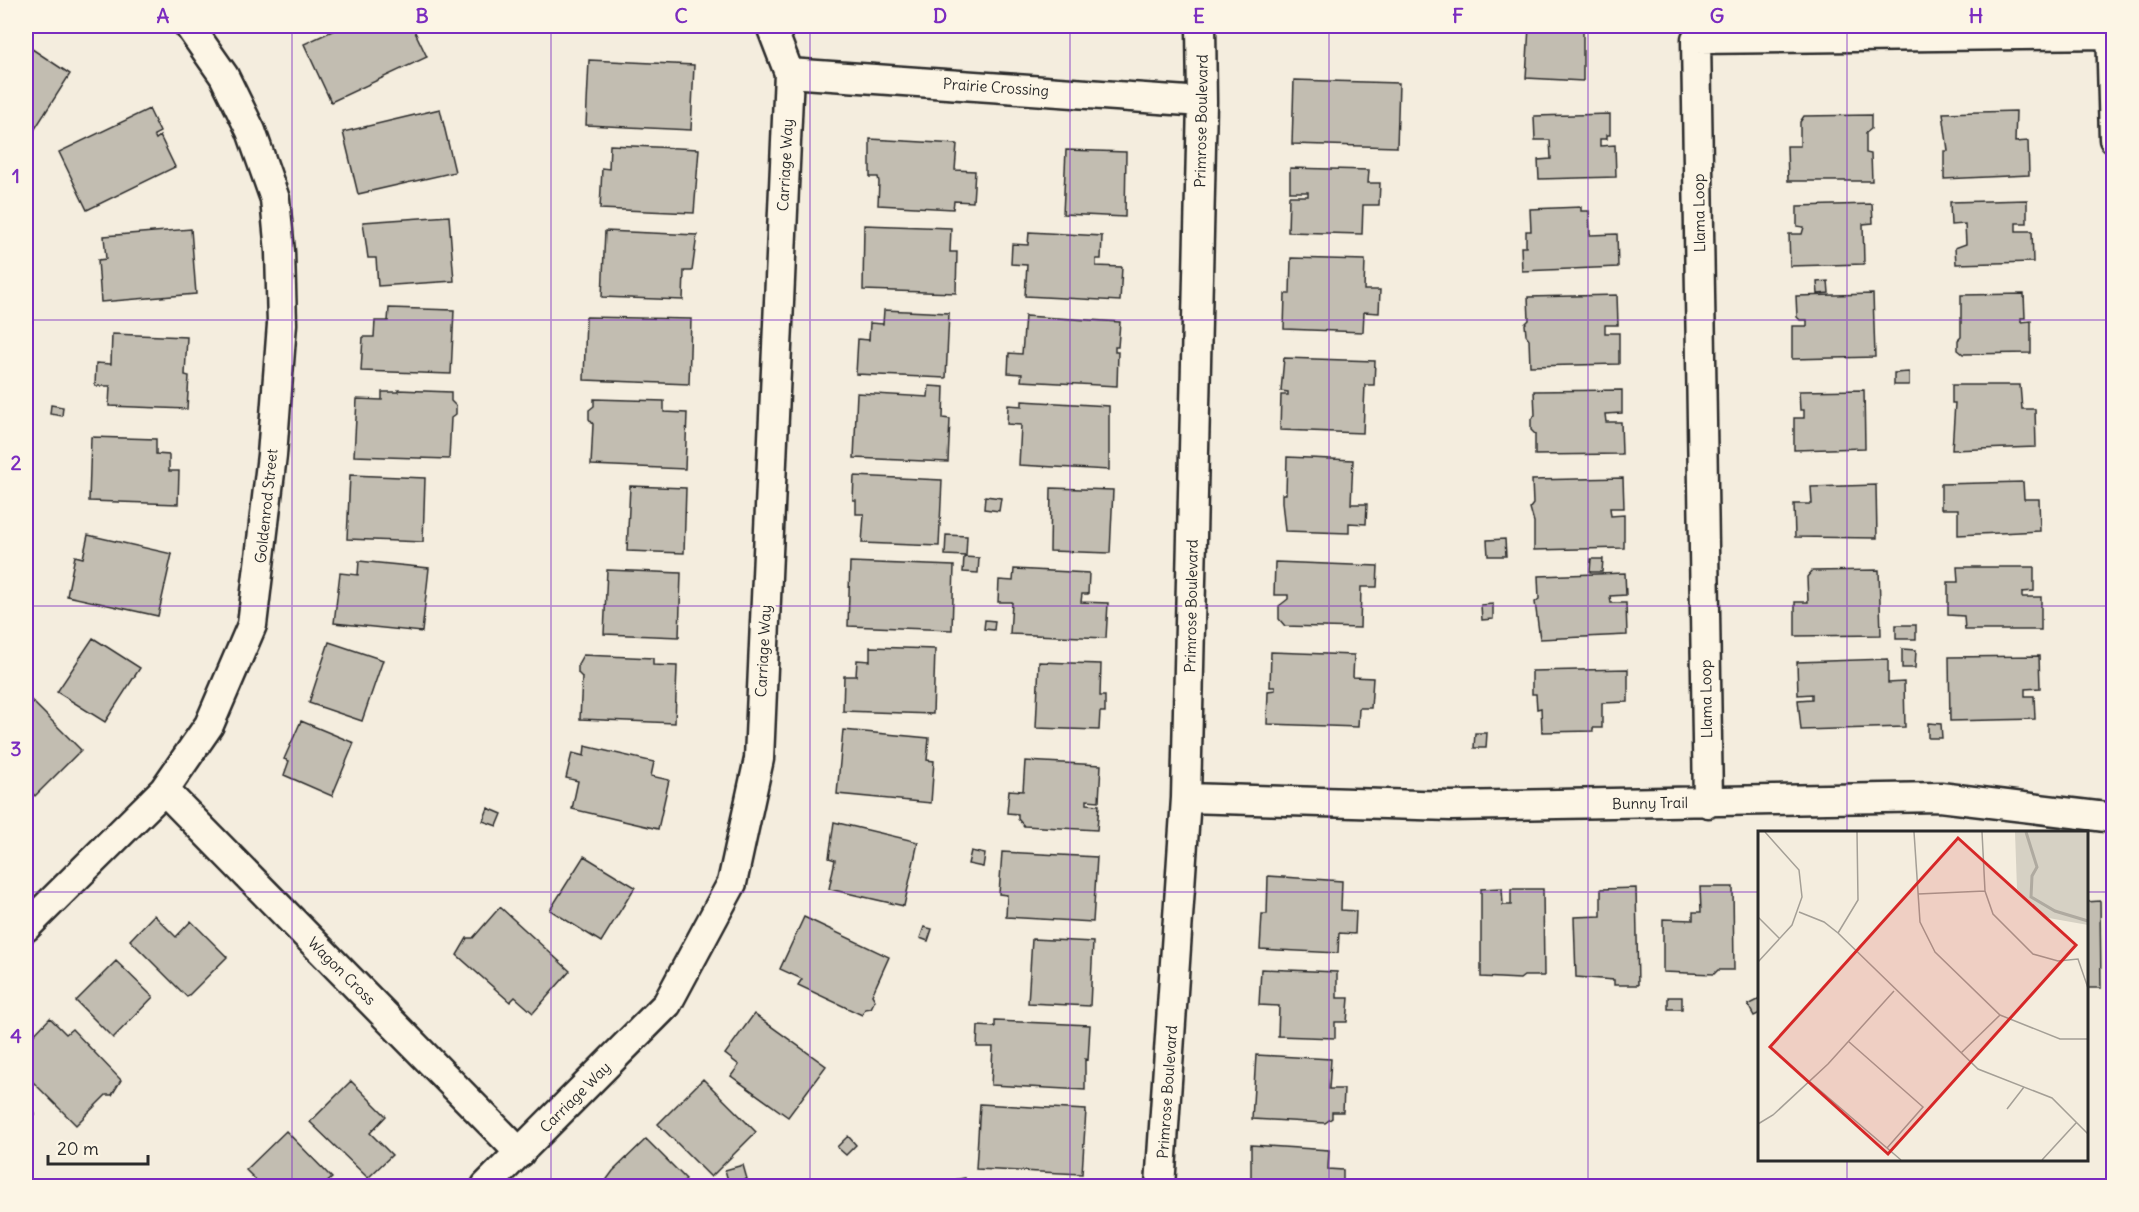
<svg xmlns="http://www.w3.org/2000/svg" width="2139" height="1212" viewBox="0 0 2139 1212" font-family="Delius,sans-serif">
  <rect width="100%" height="100%" fill="#f4edde"/>
  <filter id="ink" filterUnits="userSpaceOnUse"><feTurbulence type="fractalNoise" baseFrequency=".0167" numOctaves="2"/><feDisplacementMap in="SourceGraphic" scale="12" xChannelSelector="R" yChannelSelector="G"/><feConvolveMatrix kernelMatrix="1 2 1 2 8 2 1 2 1" color-interpolation-filters="sRGB"/></filter>
  <g filter="url(#ink)">
    <path fill="#c2bdb1" stroke="#2b2b2b" stroke-width="1.5" d="M343,26H412L427,57L331,102L304,44Z
      M1529,26H1583V81L1526,78Z
      M26,45L70,74L26,143Z
      M589,60L694,65L691,130L586,125Z
      M1294,80L1399,83L1397,147L1292,144Z
      M149,109L160,132L154,135L156,139L160,136L175,167L87,210L59,152Z
      M440,109L455,172L358,194L343,132Z
      M2016,111L2015,142L2028,141L2029,175L1944,179V151H1948L1943,113Z
      M1610,114V135H1607V139H1600V146L1615,145L1616,177L1539,179L1538,160L1551,159L1550,140H1535L1534,116Z
      M1871,115V129L1866,133V153L1871,154L1872,181H1788L1787,146H1800V122L1804,116Z
      M870,139L957,144L955,170L975,171L973,202L954,201L953,209L878,205L879,182L878,177H870Z
      M610,145L699,149L694,213L600,209L602,168L609,169Z
      M1066,150L1126,152L1125,217L1063,214Z
      M1290,168L1369,170L1368,183H1380L1379,205H1363L1362,234L1288,232L1289,196H1308V192H1290Z
      M2027,200V223H2016V231H2032L2033,262L1956,264L1955,248L1966,244L1965,224L1951,225L1950,202Z
      M1872,204L1873,223L1863,224L1864,264L1790,266L1789,234H1802L1804,227L1797,226V206Z
      M1581,207V211H1589L1590,235L1617,234L1618,267L1522,271L1521,247H1526V231H1531L1530,209Z
      M449,216L454,281L378,286L376,258H368L363,222Z
      M864,225L951,228L950,252H957L956,293L863,290Z
      M191,229L196,294L101,302L98,260L106,259L104,236Z
      M605,231L697,235L692,271H684L683,300L602,297Z
      M1029,232L1102,236L1101,259H1096V266L1122,267L1120,301L1025,296L1027,265L1011,264L1012,244L1028,245Z
      M1291,258L1365,260L1364,290H1380L1379,313L1364,312L1363,332L1284,329L1285,294H1290Z
      M1828,281L1829,293L1818,294L1817,282Z
      M1873,294L1875,357L1792,359V326H1807V320H1800L1797,317L1796,296Z
      M2024,294L2025,318H2021V322L2031,321V353L1963,354L1958,350V340L1961,337V295Z
      M1617,295L1618,325H1605V333H1619V364L1530,366L1529,339L1526,335L1525,324L1529,320L1528,297Z
      M389,308L454,310L451,374L361,371L363,337H374L375,321H388Z
      M884,310L949,313L946,378L856,374L858,339L869,340L870,323L883,324Z
      M1025,316L1120,322L1118,347H1115V352H1118L1117,386L1021,381L1022,374L1008,373L1009,353L1022,354Z
      M586,317L691,319L689,384L584,380Z
      M112,334L187,337L185,375L189,376L187,409L109,406L110,386H95L96,363L111,364Z
      M1284,358L1375,361L1374,385H1365L1363,433L1280,430L1281,395H1288V392L1281,391Z
      M1909,372V385H1894V373Z
      M1952,385H2020L2022,409H2035L2036,447L1952,450L1955,403H1952Z
      M929,386L944,387L943,418L950,419L948,462L854,458L857,393L928,397Z
      M398,390L451,392V401L456,406V414L451,418L449,459L354,456L357,399L382,400V392H398Z
      M1622,390V413L1605,414L1606,422H1621L1622,454L1535,455V434L1531,430V419L1535,415L1534,391Z
      M1864,390L1865,448L1794,450V418H1804V410H1800L1799,391Z
      M594,399L664,401V412L687,413L685,469L591,465L593,424L589,419V410L594,406Z
      M1022,401L1109,406V470L1019,465L1021,425L1007,424L1008,405L1022,406Z
      M51,405L63,407L62,416L50,414Z
      M91,437L156,439V454L169,455V471H179L178,504L89,501Z
      M1287,457L1353,460L1351,504H1367L1366,524L1349,523V533L1285,531L1282,502V494H1286Z
      M350,475L425,478L423,542L347,539Z
      M854,476L942,480L939,546L862,543L864,514H856V500H853Z
      M1623,478L1624,508H1610L1611,516L1624,515V548L1534,550V522L1530,508L1533,504L1532,480Z
      M2023,482L2024,499H2039L2040,531L1958,535V509H1941V484Z
      M1876,485L1877,538L1795,537L1794,504H1812L1811,487Z
      M630,486L686,488L684,553L627,551Z
      M1051,488L1113,490L1110,553L1050,551Z
      M985,496L1001,498L999,511L984,509Z
      M88,535L172,554L158,616L67,596L75,556L83,558Z
      M946,535L967,536L966,556L945,555Z
      M1505,539L1506,556H1488L1487,540Z
      M964,557L979,558L978,573L963,572Z
      M1591,559H1603L1602,572H1590Z
      M359,561L429,568L422,632L334,623L340,573L358,575Z
      M850,562L954,566L952,630L848,626Z
      M1275,562L1378,566L1377,587H1361L1360,628L1285,626L1279,619V606L1288,599V595H1274Z
      M1957,567H2034V591L2022,592V597H2041V630H1965L1964,616L1948,615V582H1958Z
      M1014,569L1089,573L1088,594H1082L1081,602L1108,603L1106,638L1010,634L1012,602H998L999,580L1013,581Z
      M607,570L681,573L679,637L604,634Z
      M1879,570L1881,635L1795,636V602H1808L1807,577L1812,571Z
      M1625,573L1626,595L1610,596L1611,603H1626L1627,635L1540,639L1535,602L1539,599L1538,576Z
      M1493,604V619L1482,620L1481,605Z
      M985,620L995,621L994,630L984,629Z
      M1896,625H1916V639H1896Z
      M93,638L140,668L105,722L57,692Z
      M329,642L383,660L362,721L309,703Z
      M870,647L935,649L933,714L843,711L844,676H856L857,660L870,661Z
      M1902,649L1916,650L1915,668H1902Z
      M1271,652L1354,655L1353,677L1373,678L1371,708H1359L1358,727L1267,724L1268,691L1275,690V687H1270Z
      M583,655L653,658V665L677,666L675,723L580,719L582,677L578,673V664Z
      M2039,656L2040,688L2025,689V696H2034L2035,719L1950,721L1949,657Z
      M1888,659V683L1904,682L1905,727L1801,730L1798,700L1812,699V694L1798,695L1797,662Z
      M1039,662L1101,664L1100,696H1105V712H1100L1099,730L1036,728Z
      M1628,669V702L1602,703V728H1593V731L1542,732L1541,708L1537,709L1536,694H1532V671Z
      M28,697L81,750L35,796L26,786V700Z
      M301,721L354,743L332,796L284,775L289,761L284,759Z
      M1928,723L1941,724L1942,738H1928Z
      M843,730L929,738L927,760L934,761L931,803L837,794Z
      M1475,733H1487L1486,748H1474Z
      M585,746L654,762L651,776L669,780L658,829L572,809L578,781L566,778L572,753L584,756Z
      M1025,761L1101,765L1099,801L1087,800V804L1099,805L1097,830L1024,826L1018,819V814L1007,813L1009,790L1023,791Z
      M488,808L502,814L497,826L483,821Z
      M834,822L918,842L904,906L829,889L835,860L829,858Z
      M971,851L985,854L983,867L968,864Z
      M1002,852L1097,857L1093,922L1006,917L1007,895L999,894Z
      M584,856L635,887L601,942L550,910Z
      M1268,876L1342,881L1341,910L1356,911L1355,934L1339,933L1338,953L1260,949L1262,914H1267Z
      M1700,887H1733L1734,970H1718L1714,974L1663,972V919L1693,920V912H1701Z
      M1502,888L1503,905H1511V889H1543L1544,976H1524L1520,979L1481,977V889Z
      M1636,888L1638,985H1614V980L1576,977L1574,917L1601,916V889Z
      M2100,901L2101,988H2086V902Z
      M500,907L570,971L533,1013L515,997L510,1002L457,955L467,938H473Z
      M154,915L176,937L191,921L227,957L187,997L130,940Z
      M804,917L889,957L872,995L875,1000L871,1008L865,1009L862,1015L798,985L802,979L780,969Z
      M924,927L932,929L928,941L920,938Z
      M1032,939L1093,942L1090,1006L1028,1003Z
      M116,961L153,997L113,1038L76,1001Z
      M1261,969L1337,972V998H1349L1347,1022H1335V1038L1278,1036L1279,1006L1259,1005Z
      M1668,997H1682V1009H1668Z
      M1760,999V1013L1754,1016L1748,1005Z
      M754,1014L826,1066L788,1117L731,1076L739,1065L725,1054Z
      M50,1018L66,1034L72,1029L121,1080L112,1095H106L76,1125L26,1075V1043Z
      M995,1021L1090,1025L1088,1060L1085,1059V1090L991,1085L993,1047H977L978,1026L995,1027Z
      M1256,1055L1331,1059L1329,1089H1344L1343,1112H1332V1118L1325,1123L1252,1119Z
      M703,1079L756,1132L711,1177L658,1124Z
      M351,1081L386,1116L370,1133L392,1155L368,1178L310,1122Z
      M26,1104L35,1114L26,1124Z
      M980,1104L1086,1110L1082,1174L976,1169Z
      M286,1131L332,1178L323,1186H262L246,1170Z
      M848,1136L856,1145L846,1155L837,1147Z
      M646,1139L686,1179L678,1186H602L613,1171Z
      M1251,1145L1329,1150L1328,1169L1343,1170V1186H1251Z
      M743,1165L747,1179L729,1184L725,1170Z
      M965,1178L966,1186H944L943,1182Z
      M974,1182L1003,1184L1002,1186H974Z"/>
    <g fill="none" stroke-linecap="round" stroke-linejoin="round">
      <g stroke="#2b2b2b" stroke-width="33">
        <path id="minor" d="M2111,26L2114,139
          M789,73L1202,102
          M164,790L520,1153
          M1186,798L1451,806L1940,797L2114,818
          M1708,803L1696,39L2111,34
          M26,927L164,790L209,725L252,625L272,455L282,324L280,252L275,199L251,131L224,76L189,26
          M486,1186L667,1004L732,883L759,759L789,73L771,26
          M1160,1186L1186,798L1202,102L1201,26"/>
      </g>
      <use href="#minor" stroke="#fcf5e5" stroke-width="28"/>
    </g>
  </g>
  <path fill="none" stroke="#7b2cbf" stroke-width="1.5" stroke-opacity="0.55" d="M292,26V1186M551,26V1186M810,26V1186M1070,26V1186M1329,26V1186M1588,26V1186M1847,26V832M26,320H2114M26,606H2114M26,892H1760M2086,892H2114M1847,1160V1186"/>
  <g text-anchor="middle" dominant-baseline="central" stroke-width="6" stroke-linejoin="round" paint-order="stroke">
    <g font-size="15" fill="#2b2b2b" stroke="#fcf5e5">
      <text transform="translate(996 87) rotate(4)">Prairie Crossing</text>
      <text transform="translate(1201 121) rotate(-89)">Primrose Boulevard</text>
      <text transform="translate(785 165) rotate(-87)">Carriage Way</text>
      <text transform="translate(1699 213) rotate(-91)">Llama Loop</text>
      <text transform="translate(266 506) rotate(-84)">Goldenrod Street</text>
      <text transform="translate(1191 606) rotate(-89)">Primrose Boulevard</text>
      <text transform="translate(763 651) rotate(-87)">Carriage Way</text>
      <text transform="translate(1706 699) rotate(-91)">Llama Loop</text>
      <text transform="translate(1650 803) rotate(-1)">Bunny Trail</text>
      <text transform="translate(342 971) rotate(45)">Wagon Cross</text>
      <text transform="translate(1167 1092) rotate(-86)">Primrose Boulevard</text>
      <text transform="translate(575 1097) rotate(-45)">Carriage Way</text>
    </g>
  </g>
  <g transform="translate(1758 831)">
    <rect width="330" height="330" fill="#f4edde"/>
    <path d="M257,1H330V94L285,86L259,58Z" fill="#d6d1c4"/>
    <path fill="none" stroke="#afaaa0" stroke-width="3" d="M268,1L279,36L274,45L273,66L297,80L330,90"/>
    <path fill="none" stroke="#a49f96" stroke-width="1.5" d="M156,1L162,91L177,121L242,184L302,208H330M224,1L227,60L235,83L275,123L300,130L320,128L330,157M160,63L227,60M41,81L66,91L80,102L220,238L294,267L330,303M0,86L22,108M80,102L100,69L99,1M0,131L34,94L44,66L41,39L7,1M90,210L165,276L129,317M203,222L242,184M51,250L143,329M249,278L266,256M0,293L15,284L70,233L136,160M284,329L318,292"/>
    <path fill="#d62828" fill-opacity="0.15" stroke="#d62828" stroke-width="3" d="M200,7L318,114L130,323L12,216Z"/>
    <rect width="330" height="330" fill="none" stroke="#2b2b2b" stroke-width="3"/>
  </g>
  <rect width="2139" height="1212" fill="none" stroke="#fcf5e5" stroke-width="66"/>
  <path d="M48 1155v9h100v-9" fill="none" stroke="#2b2b2b" stroke-width="3"/>
  <text x="57" y="1155" font-size="18" fill="#2b2b2b" stroke="#fcf5e5" stroke-width="4.5" paint-order="stroke">20 m</text>
  <rect x="33" y="33" width="2073" height="1146" fill="none" stroke="#7b2cbf" stroke-width="2"/>
  <g font-size="20" text-anchor="middle" font-weight="bold" fill="#7b2cbf">
    <text x="163" y="23">A</text>
    <text x="422" y="23">B</text>
    <text x="681" y="23">C</text>
    <text x="940" y="23">D</text>
    <text x="1199" y="23">E</text>
    <text x="1458" y="23">F</text>
    <text x="1717" y="23">G</text>
    <text x="1976" y="23">H</text>
    <text x="16" y="183">1</text>
    <text x="16" y="470">2</text>
    <text x="16" y="756">3</text>
    <text x="16" y="1043">4</text>
  </g>
</svg>
